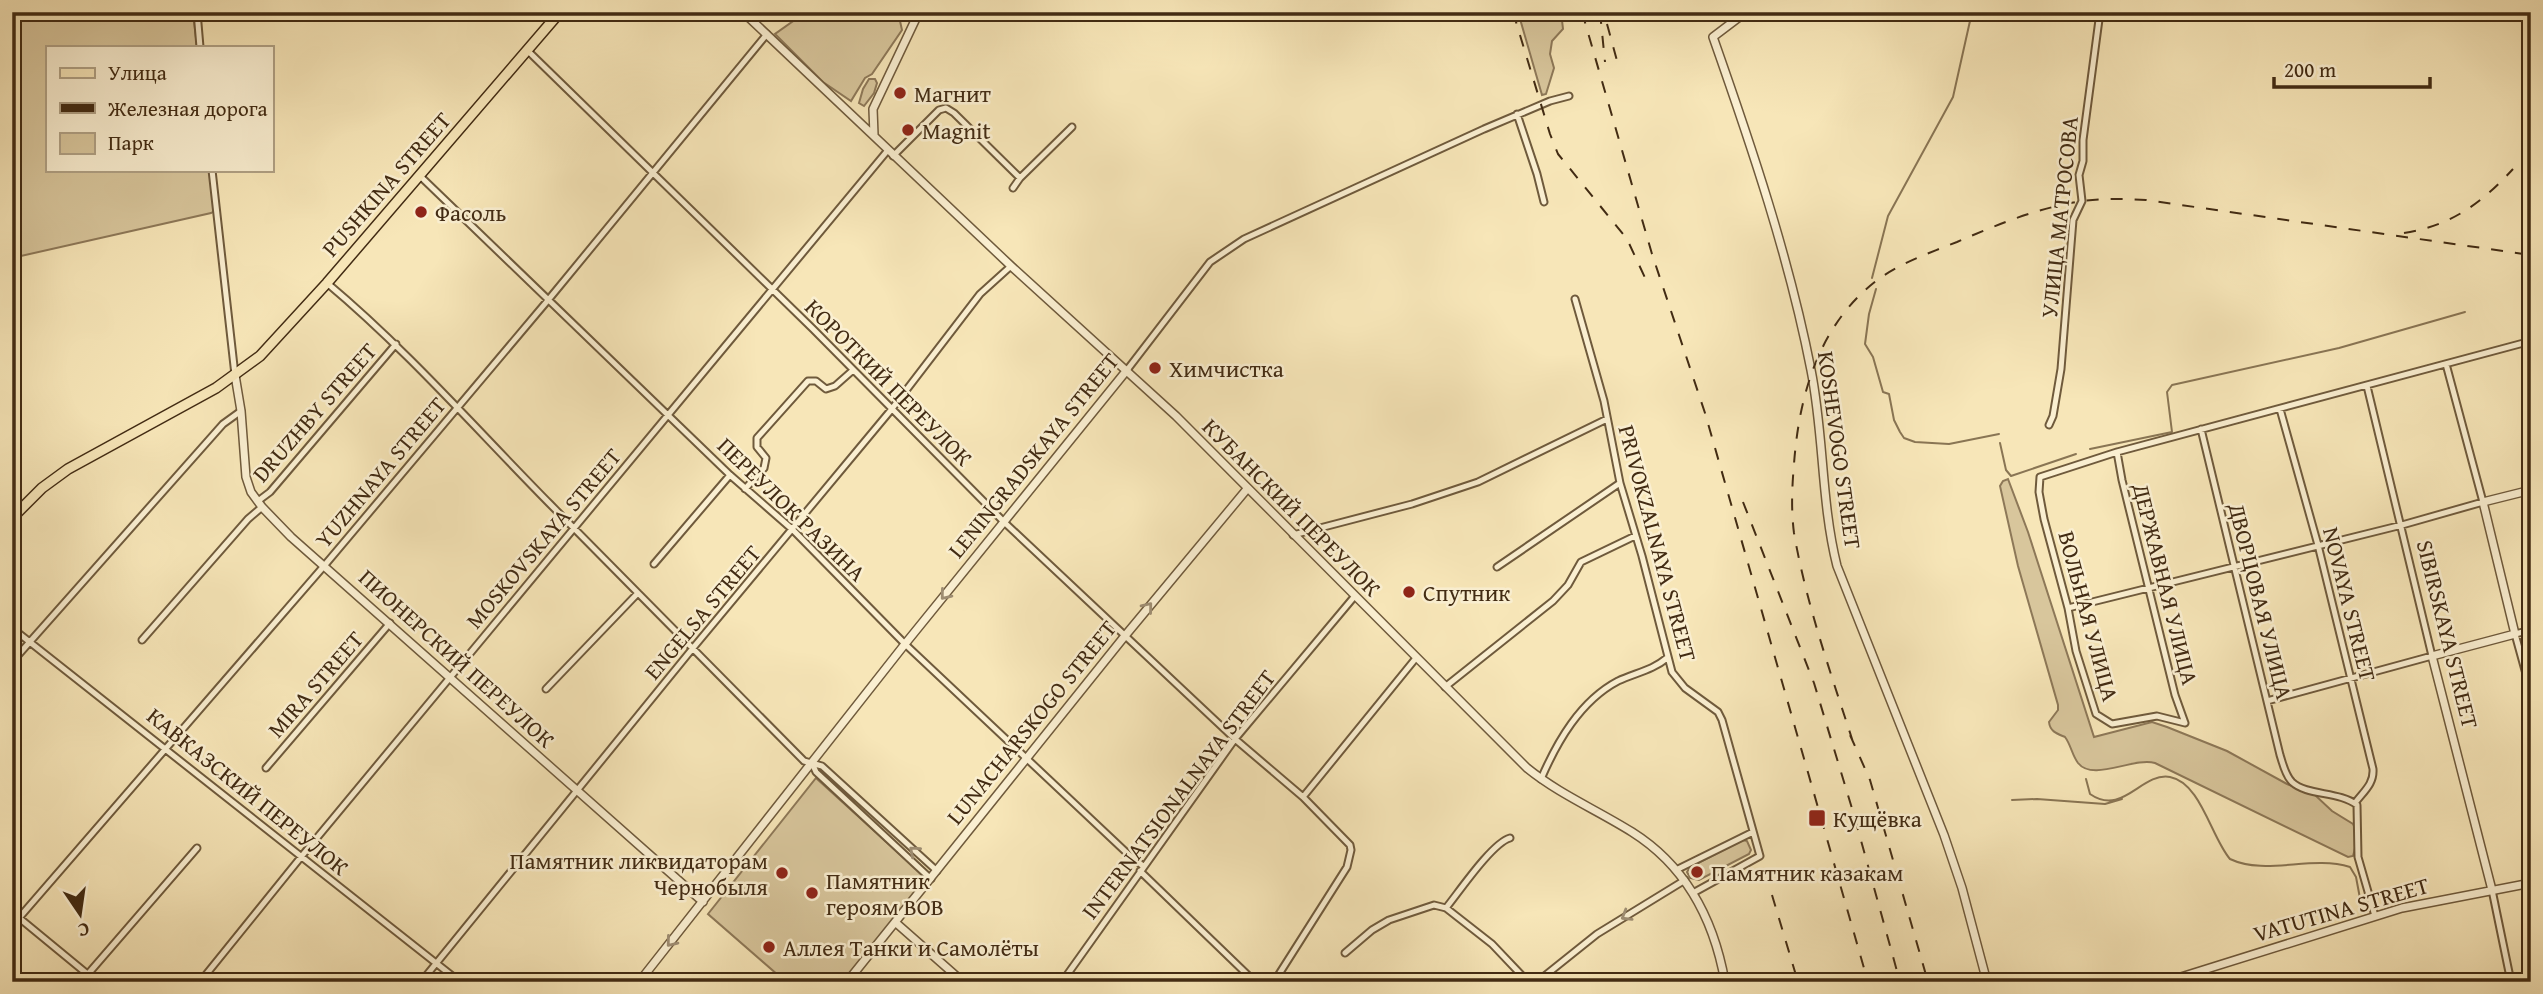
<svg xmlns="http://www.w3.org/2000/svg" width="2543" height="994" viewBox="0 0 2543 994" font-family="'Gentium Book Plus',serif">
  <rect width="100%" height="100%" fill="#f7e6b8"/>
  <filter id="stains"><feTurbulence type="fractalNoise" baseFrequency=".00286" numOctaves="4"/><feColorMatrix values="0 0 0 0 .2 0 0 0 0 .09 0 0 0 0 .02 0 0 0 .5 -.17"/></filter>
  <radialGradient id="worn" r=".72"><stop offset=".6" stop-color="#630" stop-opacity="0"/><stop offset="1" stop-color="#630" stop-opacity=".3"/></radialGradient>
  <path fill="#d8c69c" stroke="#8d7858" stroke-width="2" d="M12,12H193L197,47H47V170H211L216,210L211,213L12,258Z
    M806,12H883L900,21L902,30L872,74L865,78L851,101L823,82L775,34Z
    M1518,12H1561L1563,29L1552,41L1550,54L1554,68L1546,94L1542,95Z
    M869,79H875L877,83L874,93L864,106L859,103L863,89Z
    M2008,479L2028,532L2094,737L2152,722L2167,727L2227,751L2287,784L2315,795L2332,811L2353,824C2358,832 2356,846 2353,856L2348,857L2155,763C2133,757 2093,782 2078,763C2072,755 2071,745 2065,737C2058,734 2050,732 2049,722L2058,710V705L2018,566L2000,486L2003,481Z
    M816,778L926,878L844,982H786L708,914Z
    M1743,840L1747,841L1751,850L1749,854L1699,880L1690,878L1687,872L1690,867Z"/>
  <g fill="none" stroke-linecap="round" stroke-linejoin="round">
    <path stroke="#897554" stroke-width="2" d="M1872,278L1888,216L1953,97L1972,12
      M1876,289L1869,314L1865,344L1873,357L1883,392L1889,394L1894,420L1900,432L1904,438L1915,442L1949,444L1999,434
      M2000,443L2006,470L2011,476L2076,454
      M2090,449L2172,432L2167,392L2172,385L2339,348L2465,312
      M2086,779L2090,794C2123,817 2141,772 2170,777C2201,783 2211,837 2230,859C2266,876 2311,855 2350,867L2356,877L2362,909
      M2012,800L2037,799L2105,804L2122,799"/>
    <g stroke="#6f5a3c" stroke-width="9">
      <path id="minor" d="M197,12L200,47
        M527,50L813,329L1004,522L1235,739L1303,797L1350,845L1351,850L1347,867L1274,982
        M1517,114L1537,174L1544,202
        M893,156L939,110L946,108L954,113L1020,178
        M212,170L235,375
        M419,175L730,475L793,530L905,644L1128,854L1143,866
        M1013,188L1020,178L1072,127
        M327,283C407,350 476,429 550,504C634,590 719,675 804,761L822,766L937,871
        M1575,299L1604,401L1620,483L1642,556L1672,672L1685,688L1718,712L1722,720L1760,856L1693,893
        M1127,370L1210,262L1244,239L1484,129L1550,101L1569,96
        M2280,409L2318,545L2373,769C2374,784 2364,791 2355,803
        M2049,425L2053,416L2061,369L2073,220L2082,201L2079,175L2083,161V140L2100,12
        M2201,429L2280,755C2283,764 2285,775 2292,782C2307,796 2339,791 2357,805L2358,857L2375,916
        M2117,452L2122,480L2175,695L2185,723
        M745,489L764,468L766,458L757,447V438L808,381H816L826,389L835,386L852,371
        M258,501L270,492L396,344
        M1293,535L1412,504L1478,482L1607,419
        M654,564L730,475
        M1497,567L1620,483
        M2068,608L2402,525L2483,502L2446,364
        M12,628L460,982
        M2531,630L2515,634L2531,692
        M142,640L248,519L262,507
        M12,662L223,424L241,411
        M1445,687L1553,601L1568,585L1581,562L1635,536
        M546,689L638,593
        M2267,701L2432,656L2367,386
        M2185,723L2157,716L2112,724L2096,714L2076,651L2068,608L2044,519L2039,492L2040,477L2117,452L2531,341
        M812,763L816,772L931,879
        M266,768L390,623
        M1541,779C1557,742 1580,701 1618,681C1635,673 1653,670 1667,658
        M1303,797L1416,658
        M1678,869L1753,832
        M1140,871L1255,982
        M2492,890L2511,982
        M1446,908C1459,892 1492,843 1510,838
        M12,912L97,982
        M12,926L324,566L549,299L767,34
        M1345,953L1372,930L1389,920L1434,905L1446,908L1492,944L1528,982
        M88,974L197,848
        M200,982L301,857L888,150
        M421,982L693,648L891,410L980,294L1011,266
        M1062,982L1235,739L1354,597
        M1537,982L1597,934L1685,880"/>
    </g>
    <g stroke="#6f5a3c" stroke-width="10">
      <path id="tertiary" d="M743,12L1011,266L1176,416L1527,768C1559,794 1597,810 1632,832C1686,866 1714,920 1725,982
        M1746,12L1713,37C1751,145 1789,257 1811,370C1824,435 1821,502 1837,566L1944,835L1962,888L1987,982
        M874,135L873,109L919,12
        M235,375L241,411L246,477L251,492L262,507L291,537L703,902
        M2492,890L2432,656L2515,634L2483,502L2531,490
        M895,922L963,982
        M639,982L905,644L1127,370
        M847,982L1124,637L1247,489
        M2165,982L2402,908L2531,883"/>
    </g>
    <g stroke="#422b13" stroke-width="12">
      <path id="primary" d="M12,518L42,488L68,469L216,388L260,356L327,283L560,12"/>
    </g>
    <use href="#minor" stroke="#faefd1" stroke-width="5"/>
    <use href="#tertiary" stroke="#faefd1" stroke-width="7"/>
    <use href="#primary" stroke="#f7e6b8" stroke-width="9"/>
    <path stroke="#422b13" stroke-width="2" stroke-dasharray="12 12" stroke-linecap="butt" d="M1513,12L1550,134L1558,154L1627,239L1647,282
      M1582,12L1652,254L1705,413L1868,982
      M1600,12L1605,62
      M1607,24L1619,68
      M2404,233C2450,226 2481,204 2513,169
      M1743,502L1814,683L1854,815L1900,982
      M1850,735L1870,780L1928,982
      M1853,742C1831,674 1806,603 1794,533C1791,510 1792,487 1794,464C1799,395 1819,325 1876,281C1900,263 1929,253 1957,242C1996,225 2040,207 2083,201C2104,198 2125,199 2146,200L2531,255
      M1772,895L1798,982"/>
  </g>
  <defs><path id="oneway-chevron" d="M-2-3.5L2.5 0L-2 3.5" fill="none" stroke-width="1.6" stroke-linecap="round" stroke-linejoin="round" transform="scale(1.75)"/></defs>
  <g stroke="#9e8d72">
    <use href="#oneway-chevron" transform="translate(945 595) rotate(129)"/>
    <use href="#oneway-chevron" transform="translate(1148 607) rotate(-51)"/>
    <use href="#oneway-chevron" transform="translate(914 851) rotate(-139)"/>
    <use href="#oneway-chevron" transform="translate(1626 916) rotate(149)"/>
    <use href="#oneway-chevron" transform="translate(671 942) rotate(129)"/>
  </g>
  <g fill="#8f2418" stroke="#faefd1" stroke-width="2.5">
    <circle cx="900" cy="93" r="7"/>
    <circle cx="908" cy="130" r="7"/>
    <circle cx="421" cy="212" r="7"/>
    <circle cx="1155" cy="368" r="7"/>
    <circle cx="1409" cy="592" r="7"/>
    <rect x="1808" y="809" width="18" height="18" rx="3.5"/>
    <circle cx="1697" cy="872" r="7"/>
    <circle cx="782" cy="873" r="7"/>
    <circle cx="812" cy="893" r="7"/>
    <circle cx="769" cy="947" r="7"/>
  </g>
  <g text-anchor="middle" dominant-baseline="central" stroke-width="5" stroke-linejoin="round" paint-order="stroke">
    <g font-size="23" fill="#422b13" stroke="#faefd1" text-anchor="start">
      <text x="914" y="93">Магнит</text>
      <text x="922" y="130">Magnit</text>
      <text x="435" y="212">Фасоль</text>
      <text x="1169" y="368">Химчистка</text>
      <text x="1423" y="592">Спутник</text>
      <text x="1833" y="818">Кущёвка</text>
      <text x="768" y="860" text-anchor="end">Памятник ликвидаторам<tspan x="768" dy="26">Чернобыля</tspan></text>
      <text x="1711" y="872">Памятник казакам</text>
      <text x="826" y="880">Памятник<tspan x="826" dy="26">героям ВОВ</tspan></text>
      <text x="783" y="947">Аллея Танки и Самолёты</text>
    </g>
    <g font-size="23" fill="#422b13" stroke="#faefd1">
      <text transform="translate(386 184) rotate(-49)">PUSHKINA STREET</text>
      <text transform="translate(2059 217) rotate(-84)">УЛИЦА МАТРОСОВА</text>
      <text transform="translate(889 382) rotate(45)">КОРОТКИЙ ПЕРЕУЛОК</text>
      <text transform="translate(314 412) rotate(-49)">DRUZHBY STREET</text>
      <text transform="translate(1840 450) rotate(82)">KOSHEVOGO STREET</text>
      <text transform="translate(1033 455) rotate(-51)">LENINGRADSKAYA STREET</text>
      <text transform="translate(380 472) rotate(-50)">YUZHNAYA STREET</text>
      <text transform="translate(1292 507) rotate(45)">КУБАНСКИЙ ПЕРЕУЛОК</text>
      <text transform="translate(792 509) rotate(44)">ПЕРЕУЛОК РАЗИНА</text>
      <text transform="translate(543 538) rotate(-50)">MOSKOVSKAYA STREET</text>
      <text transform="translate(1658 543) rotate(75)">PRIVOKZALNAYA STREET</text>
      <text transform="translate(2166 584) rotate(76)">ДЕРЖАВНАЯ УЛИЦА</text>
      <text transform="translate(2261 601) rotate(76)">ДВОРЦОВАЯ УЛИЦА</text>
      <text transform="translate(2350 604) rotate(76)">NOVAYA STREET</text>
      <text transform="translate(702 612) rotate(-50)">ENGELSA STREET</text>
      <text transform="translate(2089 616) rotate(75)">ВОЛЬНАЯ УЛИЦА</text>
      <text transform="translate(2448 634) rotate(76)">SIBIRSKAYA STREET</text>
      <text transform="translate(457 658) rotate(42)">ПИОНЕРСКИЙ ПЕРЕУЛОК</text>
      <text transform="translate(315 684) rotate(-49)">MIRA STREET</text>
      <text transform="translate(1031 722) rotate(-51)">LUNACHARSKOGO STREET</text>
      <text transform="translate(248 791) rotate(39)">КАВКАЗСКИЙ ПЕРЕУЛОК</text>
      <text transform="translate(1178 794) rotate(-53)">INTERNATSIONALNAYA STREET</text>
      <text transform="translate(2341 909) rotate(-16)">VATUTINA STREET</text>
    </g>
  </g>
  <rect width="2543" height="994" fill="none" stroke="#f7e6b8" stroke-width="42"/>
  <rect x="14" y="14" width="2515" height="966" fill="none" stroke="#422b13" stroke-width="3.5"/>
  <rect x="21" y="21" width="2501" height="952" fill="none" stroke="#422b13" stroke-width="2"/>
  <rect x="46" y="46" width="228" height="126" fill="#faefd1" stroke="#b0a185" stroke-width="2"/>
  <rect x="60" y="68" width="35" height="10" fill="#f7e6b8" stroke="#b0a185" stroke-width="2"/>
  <text x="108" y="80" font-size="21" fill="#422b13">Улица</text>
  <rect x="60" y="103" width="35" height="10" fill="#422b13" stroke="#b0a185" stroke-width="2"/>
  <text x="108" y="116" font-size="21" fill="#422b13">Железная дорога</text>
  <rect x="60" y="133" width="35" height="21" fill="#d8c69c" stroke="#b0a185" stroke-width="2"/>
  <text x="108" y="150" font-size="21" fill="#422b13">Парк</text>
  <g transform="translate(80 914) rotate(167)" stroke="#faefd1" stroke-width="5" paint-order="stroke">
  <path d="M0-5L12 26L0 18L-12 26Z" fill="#422b13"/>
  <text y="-10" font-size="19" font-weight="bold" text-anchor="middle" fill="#422b13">С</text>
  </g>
  <path d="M2274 77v10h156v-10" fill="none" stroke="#422b13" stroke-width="3.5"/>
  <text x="2284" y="77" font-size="21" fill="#422b13" stroke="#faefd1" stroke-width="5" paint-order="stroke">200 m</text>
  <rect width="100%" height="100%" filter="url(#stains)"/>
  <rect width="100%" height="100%" fill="url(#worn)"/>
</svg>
